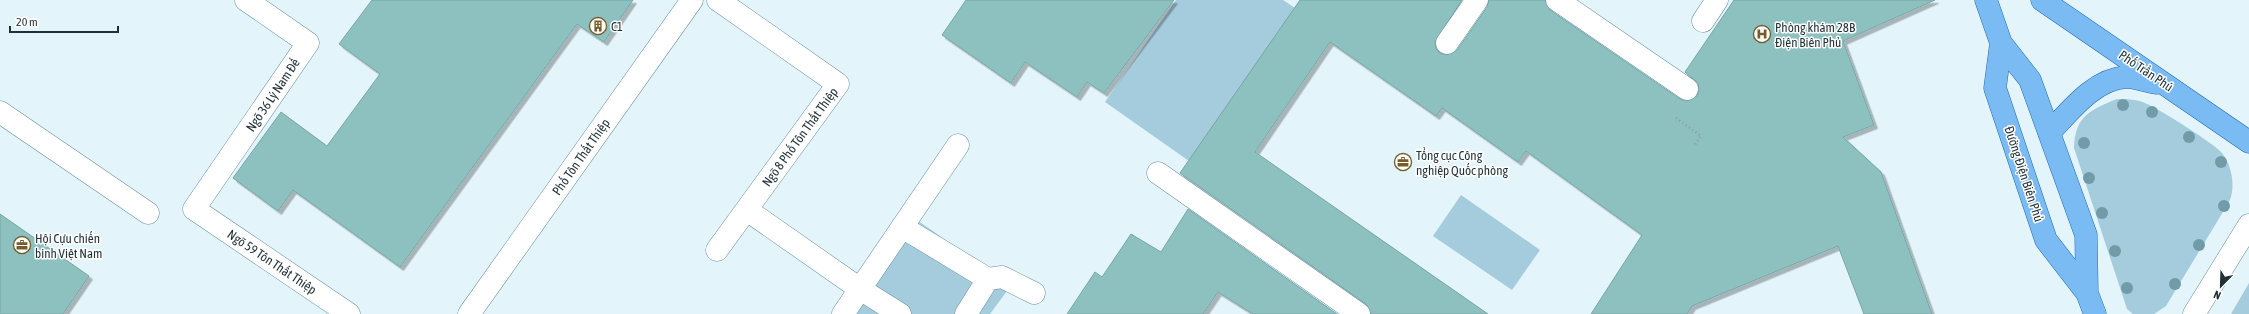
<svg xmlns="http://www.w3.org/2000/svg" width="2249" height="314" viewBox="0 0 2249 314" font-family="'Asap Condensed',sans-serif">
  <defs>
    <filter id="shadow"><feDropShadow dx="3.5" dy="3.5" stdDeviation="0" flood-color="#0004"/></filter>
  </defs>
  <rect width="100%" height="100%" fill="#e3f4fa"/>
  <path fill="#a4ccdc" d="M1176,0H1283L1295,8L1189,161L1105,102Z
    M2117,99C2127,99 2137,99 2147,104C2159,109 2215,144 2222,153C2232,165 2236,188 2229,202L2166,306L2154,314H2133L2127,309L2074,148C2075,117 2089,110 2117,99Z
    M1461,195L1540,250L1512,290L1433,236Z
    M904,211L947,241L943,247L1007,291L990,314H832Z
    M2249,283V314H2231Z"/>
  <path fill="#8dc1c0" stroke="#78a6a6" filter="url(#shadow)" d="M372,0H633L604,42L577,24L400,267L293,190L278,211L233,178L281,112L327,146L380,74L339,44Z
    M966,0H1174L1104,93L1087,82L1077,97L1025,62L1011,83L942,35Z
    M1300,0H1462L1435,42L1436,49L1440,53L1446,55L1457,50L1487,7L1489,0H1545L1550,10L1680,99L1686,101L1697,96L1699,90L1698,83L1685,72L1734,0H1935L1843,41L1874,125L1843,137L1881,172L1932,314H1864L1838,246L1692,306L1687,314H1591L1642,235L1526,151L1518,162L1442,108L1436,116L1330,42L1255,152L1488,314H1371L1366,304L1180,173Z
    M1188,209L1337,314H1253L1218,292L1203,314H1067L1095,272L1102,277L1131,234L1161,252Z
    M0,214L89,276L63,314H0Z"/>
  <g fill="none" stroke-linecap="round" stroke-linejoin="round">
    <g stroke="#6891a0" stroke-width="23">
      <path id="minor" d="M246,0L308,43L194,209L349,314
        M1557,0L1687,89
        M1703,21L1717,0
        M1447,43L1477,0
        M0,112L148,213
        M1158,173L1359,314
        M747,210L860,289L900,314
        M902,227L988,279L1002,277L1034,293
        M717,250L838,84L718,0
        M469,314L692,0
        M843,314L958,145
        M966,314L988,279
        M2194,314L2249,225"/>
    </g>
    <g stroke="#226cac" stroke-width="23">
      <path id="major" d="M1986,0L2001,43L2030,80L2086,235L2087,293
        M2042,0L2249,142
        M2001,43L1995,88L2046,240L2087,293L2095,314
        M2049,133C2070,111 2094,79 2126,77C2136,77 2148,82 2157,83"/>
    </g>
    <path stroke="#8c9da3" stroke-width="2.5" stroke-dasharray="1 3" stroke-linecap="butt" d="M1676,118L1701,136L1694,146"/>
    <use href="#minor" stroke="#fff" stroke-width="22"/>
    <use href="#major" stroke="#7bbbf4" stroke-width="22"/>
  </g>
  <g fill="#729ba8">
    <circle cx="2123" cy="105" r="6"/>
    <circle cx="2152" cy="112" r="6"/>
    <circle cx="2189" cy="137" r="6"/>
    <circle cx="2084" cy="143" r="6"/>
    <circle cx="2221" cy="162" r="6"/>
    <circle cx="2089" cy="178" r="6"/>
    <circle cx="2224" cy="206" r="6"/>
    <circle cx="2102" cy="213" r="6"/>
    <circle cx="2199" cy="245" r="6"/>
    <circle cx="2115" cy="251" r="6"/>
    <circle cx="2175" cy="284" r="6"/>
    <circle cx="2127" cy="288" r="6"/>
  </g>
  <defs>
    <g id="building-ring" transform="scale(0.9)"><circle r="9.5" fill="#fff" stroke="#745c2c" stroke-width="1.5"/><path d="M-4-6H4V6H1V3H-1V6H-4ZM-2.5-4.3h1.7v1.8h-1.7ZM.8-4.3h1.7v1.8H.8ZM-2.5-1h1.7V.8h-1.7ZM.8-1h1.7V.8H.8Z" fill="#745c2c"/></g>
    <g id="hospital-ring" transform="scale(0.9)"><circle r="9.5" fill="#fff" stroke="#745c2c" stroke-width="1.5"/><path d="M-5-5h3v3.5h4V-5h3V5h-3V1.5h-4V5h-3Z" fill="#745c2c"/></g>
    <g id="office-ring" transform="scale(0.9)"><circle r="9.5" fill="#fff" stroke="#745c2c" stroke-width="1.5"/><path d="M-6-3h4V-5.5h4V-3h4V5H-6ZM-1-4.5V-3h2v-1.5ZM-6 0V1H6V0Z" fill="#745c2c"/></g>
  </defs>
  <g fill-rule="evenodd">
    <use href="#building-ring" x="598" y="26"/>
    <use href="#hospital-ring" x="1762" y="34"/>
    <use href="#office-ring" x="1403" y="162"/>
    <use href="#office-ring" x="22" y="245"/>
  </g>
  <g text-anchor="middle" dominant-baseline="central" stroke-width="3" stroke-linejoin="round" paint-order="stroke">
    <g font-size="13" fill="#1f3036" stroke="#fff" text-anchor="start">
      <text x="611" y="26">C1</text>
      <text x="1775" y="27">Phòng khám 28B<tspan x="1775" dy="15">Điện Biên Phủ</tspan></text>
      <text x="1416" y="155">Tổng cục Công<tspan x="1416" dy="15">nghiệp Quốc phòng</tspan></text>
      <text x="35" y="238">Hội Cựu chiến<tspan x="35" dy="15">binh Việt Nam</tspan></text>
    </g>
    <g font-size="13" fill="#1f3036" stroke="#fff">
      <text transform="translate(2146 71) rotate(34)">Phố Trần Phú</text>
      <text transform="translate(273 95) rotate(-56)">Ngõ 36 Lý Nam Đế</text>
      <text transform="translate(800 137) rotate(-54)">Ngõ 8 Phố Tôn Thất Thiệp</text>
      <text transform="translate(581 157) rotate(-55)">Phố Tôn Thất Thiệp</text>
      <text transform="translate(2024 174) rotate(72)">Đường Điện Biên Phủ</text>
      <text transform="translate(272 262) rotate(34)">Ngõ 59 Tôn Thất Thiệp</text>
    </g>
  </g>
  <g transform="translate(2221 286) rotate(203)" stroke="#ffffff" stroke-width="3" paint-order="stroke">
  <path d="M0-3L7 15L0 10L-7 15Z" fill="#1f3036"/>
  <text y="-6" font-size="11" font-weight="bold" text-anchor="middle" fill="#1f3036">N</text>
  </g>
  <path d="M10 26v6h108v-6" fill="none" stroke="#1f3036" stroke-width="2"/>
  <text x="16" y="26" font-size="12" fill="#1f3036" stroke="#ffffff" stroke-width="3" paint-order="stroke">20 m</text>
</svg>
